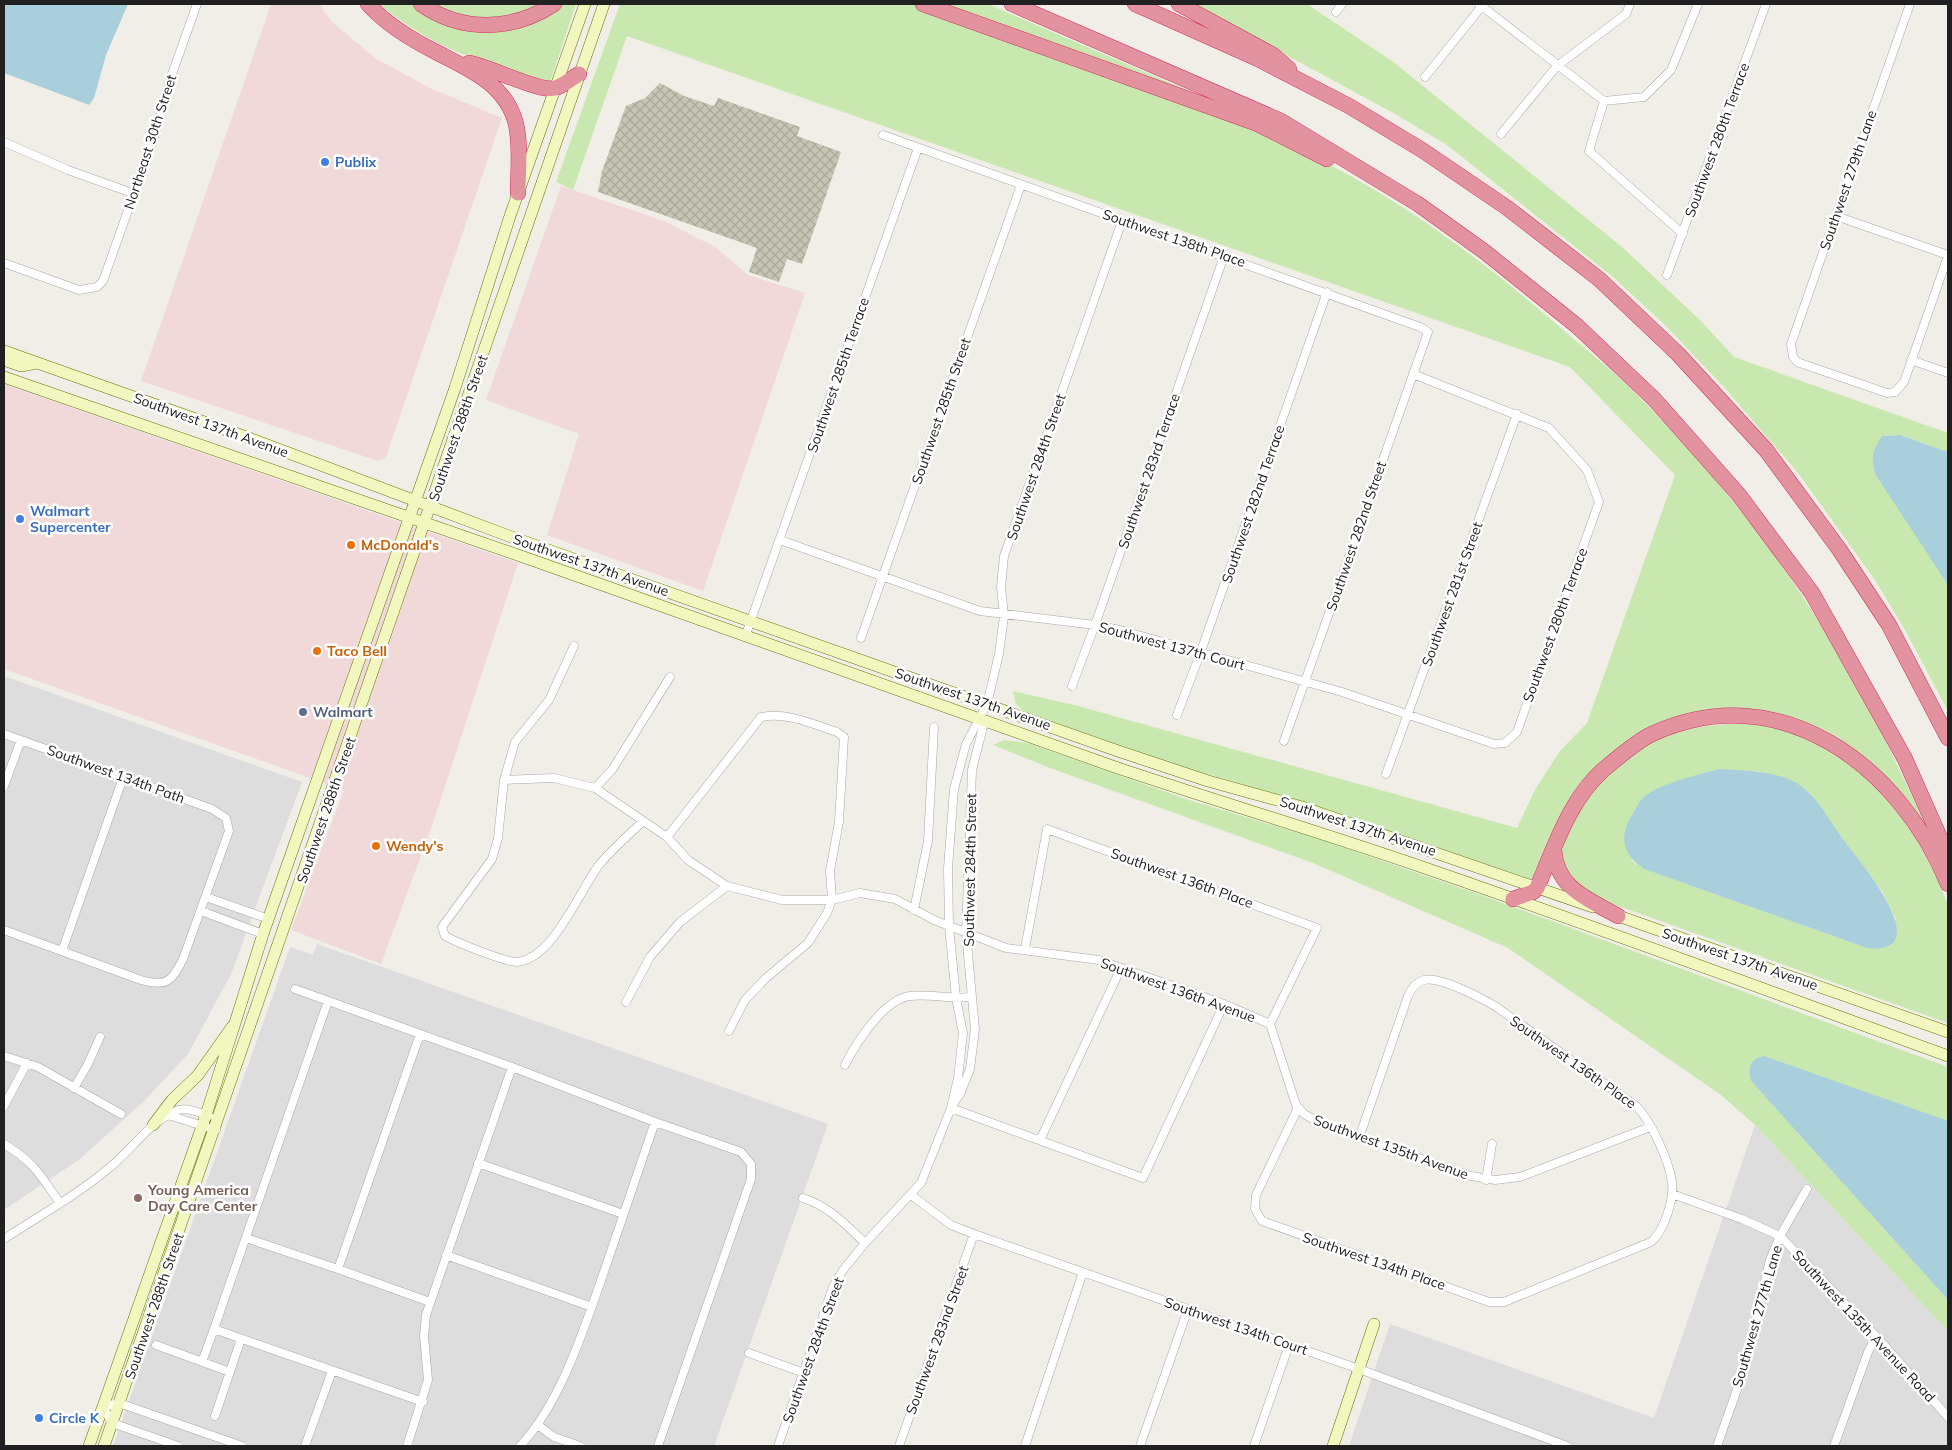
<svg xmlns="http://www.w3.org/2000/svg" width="1952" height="1450" viewBox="0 0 1952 1450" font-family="Mulish,sans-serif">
  <defs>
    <pattern id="construction-cross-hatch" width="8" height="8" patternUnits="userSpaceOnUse" patternTransform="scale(1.25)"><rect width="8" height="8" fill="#c4c5b3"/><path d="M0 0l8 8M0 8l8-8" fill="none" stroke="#a8a99a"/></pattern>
  </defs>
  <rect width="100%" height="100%" fill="#f0eee7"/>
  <path fill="#dedddd" d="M4,676L302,782L231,974L188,1054L143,1102L80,1159L4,1210Z
    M317,944L828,1124L714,1446H113L290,947L313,955Z
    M1755,1125L1948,1331V1446H1349L1390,1324L1654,1418Z"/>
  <path fill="#f0d9d8" d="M271,4H319L331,21L375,58L430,88L502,118L386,457L378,461L141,381Z
    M561,186L664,221L715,247L748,275L805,293L703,591L547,535L579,434L486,400Z
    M4,384L518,563L433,823L381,964L291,930L344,790L4,669Z"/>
  <path fill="url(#construction-cross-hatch)" d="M660,83L684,96L714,106L718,98L800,127L797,136L841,152L802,264L787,259L779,282L749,272L757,248L598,192L602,171L626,106L645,98Z"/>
  <path fill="#c9e8b0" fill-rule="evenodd" d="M380,4H411L418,10L451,25L549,14L562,4H576L550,82L547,83C483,62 432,49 380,4Z
    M430,4H547L520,17L471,20Z
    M620,4H912L1249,126C1293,146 1337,167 1378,192C1444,232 1505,279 1563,330C1585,349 1610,368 1631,389C1705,462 1773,546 1827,635C1865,696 1896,761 1926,826L1924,827L1869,762L1838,738L1820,728L1788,717L1728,711L1612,756L1532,880L1327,809L1183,767L1025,712L1016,704L1013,691L1078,706L1517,828L1536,788L1560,751L1587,723L1675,475L1570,367L627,36L573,190L556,182Z
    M936,4H988L1212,101Z
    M1192,4H1307L1392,61L1622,247L1701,321L1734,357L1948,433V452L1900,435L1882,436L1948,585V711L1905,630L1875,580L1798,473L1722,385L1666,326L1613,277L1447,145L1395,114Z
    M1754,723L1791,730L1847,759L1892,804L1915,837L1938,879L1948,905V1023L1587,895C1576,889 1573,884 1568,872C1566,868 1562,863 1561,859C1560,853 1563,845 1565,840C1580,796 1620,755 1663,737C1692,725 1723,724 1754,723ZM1757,771L1788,779L1807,791L1882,891L1896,919L1867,948L1644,869L1631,860Z
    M1004,740L1028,743L1189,800L1319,839L1481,895L1948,1067V1121L1751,1081L1948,1300V1331L1755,1125L1721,1095L1508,948L1313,863L1050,768L993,745Z"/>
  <path fill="#aacfdc" d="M4,4H128L106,55L94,98L89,105L4,73Z
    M1900,435L1948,452V585L1875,474C1871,455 1872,452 1882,436Z
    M1720,769C1748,771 1785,770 1807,791C1822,805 1833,826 1846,843C1861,863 1939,955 1867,948L1644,869C1620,853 1619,834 1635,810C1637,806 1640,800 1644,797C1659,784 1700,774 1720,769Z
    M1764,1056L1948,1121V1300L1751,1081C1748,1068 1749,1059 1764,1056Z"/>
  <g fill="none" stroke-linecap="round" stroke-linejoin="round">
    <g stroke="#a7a7a7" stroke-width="9">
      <path id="street" d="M1479,4L1604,101L1589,151L1683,234
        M1910,4L1791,344L1793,357L1797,362L1887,393L1895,392L1904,382L1948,256
        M1336,12L1342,4
        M1425,77L1482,6
        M1604,101L1644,97L1671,70L1698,4
        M1501,134L1557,66L1626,14L1630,4
        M883,135L1420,327L1428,332L1284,741
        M4,142L68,170L135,194
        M1836,216L1948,255
        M4,263L79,290L97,287L103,281L154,137L171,77L197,4
        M1667,275L1766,4
        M1911,360L1948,373
        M780,540L980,611L1095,625L1120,630L1342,692L1494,744L1505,743L1517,732L1599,502L1587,470L1549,428L1413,374
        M745,637L918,148
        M861,638L1021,185
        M574,646L549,700L515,742L504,780L498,838L492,859L442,927L445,936C458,943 505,962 517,962C553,959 580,890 599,865C612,849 629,835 643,821
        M1072,686L1095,625L1224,256
        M1177,715L1200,654L1327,292
        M4,734L212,809L226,818L229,831L183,959C172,982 166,987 141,980L4,930
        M1386,774L1517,414
        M504,780L554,778L595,788L667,837L688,860L727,886L782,900H832L860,893L895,899L934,920L1006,948L1099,960L1224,1004L1270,1024
        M4,786L21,740
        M595,788L612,770L670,677
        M667,837L761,717C788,712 812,724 837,732L844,737L839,822L830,871L832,900L827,913L808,943L766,978L745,1000L729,1031
        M206,897L269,919
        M914,910L928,841L934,727
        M201,911L263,934
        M1025,949L1047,829L1317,928L1270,1024
        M62,951L124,775
        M295,989L512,1067L655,1122L741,1152L751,1164V1179L658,1446
        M626,1002L650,957L680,922L727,886
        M1270,1024L1296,1105L1304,1114L1323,1125L1471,1176L1495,1180L1520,1177L1650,1127
        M4,1056L38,1067L121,1114
        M845,1065C856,1043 884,999 910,996C930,994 951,999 972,997
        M74,1088L88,1064L100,1037
        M954,1103L960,1094L970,1069L975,1029L966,933L972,770L983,727L980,719
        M4,1106L27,1063
        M951,1108L1143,1178L1224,1004
        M1298,1108L1256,1195L1255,1209L1262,1221L1489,1302H1504L1651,1242C1665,1230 1674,1199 1672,1182C1669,1161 1651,1120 1636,1106L1495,1006C1481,998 1440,976 1424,980C1416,982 1411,989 1408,996L1359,1138
        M168,1115L216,1130
        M1040,1140L1121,968
        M4,1144C34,1162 40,1175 60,1203
        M478,1163L623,1214
        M1486,1180L1492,1144
        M1672,1194L1742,1219L1780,1236L1876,1336L1948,1417
        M911,1195L951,1225L974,1234L1359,1369L1567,1446
        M803,1198C830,1207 845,1224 865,1243
        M246,1238L338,1269L420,1034
        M4,1239C39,1216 77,1195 109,1168C132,1150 149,1122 176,1111C186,1106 200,1113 209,1116
        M446,1255L592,1307
        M338,1269L430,1302
        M214,1329L328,1001
        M156,1345L230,1372
        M749,1353L804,1373
        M202,1362L214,1329L423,1402
        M215,1416L241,1339
        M539,1426L554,1437L580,1446
        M178,1446L112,1423L103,1407L119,1403L242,1446
        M305,1446L332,1371
        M407,1446L428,1380L424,1336L426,1315L512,1067
        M520,1446C562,1402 586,1323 606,1266C622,1218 639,1170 655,1122
        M778,1446L833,1287L843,1270L865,1243L921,1183L951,1108L958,1078L963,1033L956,998L949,926L948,868L954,789L966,744L987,704L999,654L1004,616L1001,587L1004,556L1122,221
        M899,1446L974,1234
        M1025,1446L1083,1272
        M1140,1446L1188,1309
        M1254,1446L1289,1345
        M1717,1446L1745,1367L1770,1260L1780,1236L1807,1189
        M1834,1446L1868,1352L1876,1336"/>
    </g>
    <g stroke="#65750a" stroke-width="12">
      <path id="secondary" d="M4,351L249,438L506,535L1118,751L1208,781L1302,807L1593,907
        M4,360L21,366L37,363
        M4,377L532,560L1112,766C1216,801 1321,832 1425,868C1600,928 1774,993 1948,1056
        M1610,913L1948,1032
        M153,1125L172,1100L198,1075L232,1027
        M89,1446L206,1115L263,934L455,388L510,216L585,4
        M104,1446L604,4
        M1333,1446L1374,1324"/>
    </g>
    <g stroke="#d32f62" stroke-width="16">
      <path id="highway" d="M368,4C386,24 412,40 436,52C469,69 506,84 516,124C521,146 518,170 518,193
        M421,4C462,33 513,31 554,4
        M923,4L1258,124L1327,159
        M1012,4L1281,121L1418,204L1485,252L1577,326L1654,399L1739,495L1812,593L1905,759L1948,856
        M1135,4L1258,59L1349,106L1422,150L1506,207L1599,279L1678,354L1766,450L1839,549L1889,625L1948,738
        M1179,4L1273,55L1289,69
        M469,63C488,66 541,93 555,88C563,86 572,78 579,74
        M1554,850C1557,889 1588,899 1618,916
        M1513,899L1533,892L1537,888C1554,848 1570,799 1603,770C1616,759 1637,741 1652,734C1780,675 1900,766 1948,884"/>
    </g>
    <use href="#street" stroke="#fff" stroke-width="8"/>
    <use href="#secondary" stroke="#f2f7bf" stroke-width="11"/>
    <use href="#highway" stroke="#e3939f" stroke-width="15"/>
  </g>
  <g fill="#3f7fe0" stroke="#fff" stroke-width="2">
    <circle cx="325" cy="162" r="5"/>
    <circle cx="20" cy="519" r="5"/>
    <circle cx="39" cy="1418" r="5"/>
  </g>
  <g fill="#e8710a" stroke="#fff" stroke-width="2">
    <circle cx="351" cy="545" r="5"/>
    <circle cx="317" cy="651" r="5"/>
    <circle cx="376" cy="846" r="5"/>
  </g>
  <circle fill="#5c6f8a" stroke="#fff" stroke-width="2" cx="303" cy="712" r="5"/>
  <circle fill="#8d6e63" stroke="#fff" stroke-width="2" cx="138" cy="1198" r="5"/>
  <g text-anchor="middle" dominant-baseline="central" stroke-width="5" stroke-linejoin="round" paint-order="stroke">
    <g font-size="14" fill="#202020" stroke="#fff">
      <text transform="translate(1717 140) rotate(-70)">Southwest 280th Terrace</text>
      <text transform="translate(150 142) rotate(-72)">Northeast 30th Street</text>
      <text transform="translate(1848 180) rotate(-71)">Southwest 279th Lane</text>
      <text transform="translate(1174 238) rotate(19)">Southwest 138th Place</text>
      <text transform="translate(838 375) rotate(-71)">Southwest 285th Terrace</text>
      <text transform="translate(941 411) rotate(-71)">Southwest 285th Street</text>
      <text transform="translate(211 425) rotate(20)">Southwest 137th Avenue</text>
      <text transform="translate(458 428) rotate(-71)">Southwest 288th Street</text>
      <text transform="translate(1036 467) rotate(-71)">Southwest 284th Street</text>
      <text transform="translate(1149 471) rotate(-71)">Southwest 283rd Terrace</text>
      <text transform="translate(1253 504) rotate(-71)">Southwest 282nd Terrace</text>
      <text transform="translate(1356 536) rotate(-71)">Southwest 282nd Street</text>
      <text transform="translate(591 565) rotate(19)">Southwest 137th Avenue</text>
      <text transform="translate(1452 594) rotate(-70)">Southwest 281st Street</text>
      <text transform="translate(1555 625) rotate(-70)">Southwest 280th Terrace</text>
      <text transform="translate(1172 646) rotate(15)">Southwest 137th Court</text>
      <text transform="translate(973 699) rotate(19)">Southwest 137th Avenue</text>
      <text transform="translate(116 774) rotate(20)">Southwest 134th Path</text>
      <text transform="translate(326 810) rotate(-71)">Southwest 288th Street</text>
      <text transform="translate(1358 826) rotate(18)">Southwest 137th Avenue</text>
      <text transform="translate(970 870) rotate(-89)">Southwest 284th Street</text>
      <text transform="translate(1182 878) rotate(20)">Southwest 136th Place</text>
      <text transform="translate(1740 959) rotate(19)">Southwest 137th Avenue</text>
      <text transform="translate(1178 990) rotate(20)">Southwest 136th Avenue</text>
      <text transform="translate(1573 1062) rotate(35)">Southwest 136th Place</text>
      <text transform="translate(1391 1147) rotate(20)">Southwest 135th Avenue</text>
      <text transform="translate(1374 1261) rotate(19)">Southwest 134th Place</text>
      <text transform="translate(154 1306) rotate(-71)">Southwest 288th Street</text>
      <text transform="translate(1757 1316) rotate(-74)">Southwest 277th Lane</text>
      <text transform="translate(1236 1326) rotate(19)">Southwest 134th Court</text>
      <text transform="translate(1864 1326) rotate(47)">Southwest 135th Avenue Road</text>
      <text transform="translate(937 1340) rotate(-70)">Southwest 283nd Street</text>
      <text transform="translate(813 1350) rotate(-70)">Southwest 284th Street</text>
    </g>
    <g font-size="14" font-weight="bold" fill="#366cbe" stroke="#fff" text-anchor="start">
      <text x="335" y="162">Publix</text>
      <text x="30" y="511">Walmart<tspan x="30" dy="16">Supercenter</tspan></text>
      <text x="49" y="1418">Circle K</text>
    </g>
    <g font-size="14" font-weight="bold" fill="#c56008" stroke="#fff" text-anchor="start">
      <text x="361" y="545">McDonald's</text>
      <text x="327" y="651">Taco Bell</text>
      <text x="386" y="846">Wendy's</text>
    </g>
    <g font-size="14" font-weight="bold" fill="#4e5e75" stroke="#fff" text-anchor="start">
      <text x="313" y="712">Walmart</text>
    </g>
    <g font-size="14" font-weight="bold" fill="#785e54" stroke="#fff" text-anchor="start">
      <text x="148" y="1190">Young America<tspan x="148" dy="16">Day Care Center</tspan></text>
    </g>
  </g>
  <rect width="1952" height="1450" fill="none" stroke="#202020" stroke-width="10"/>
</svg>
